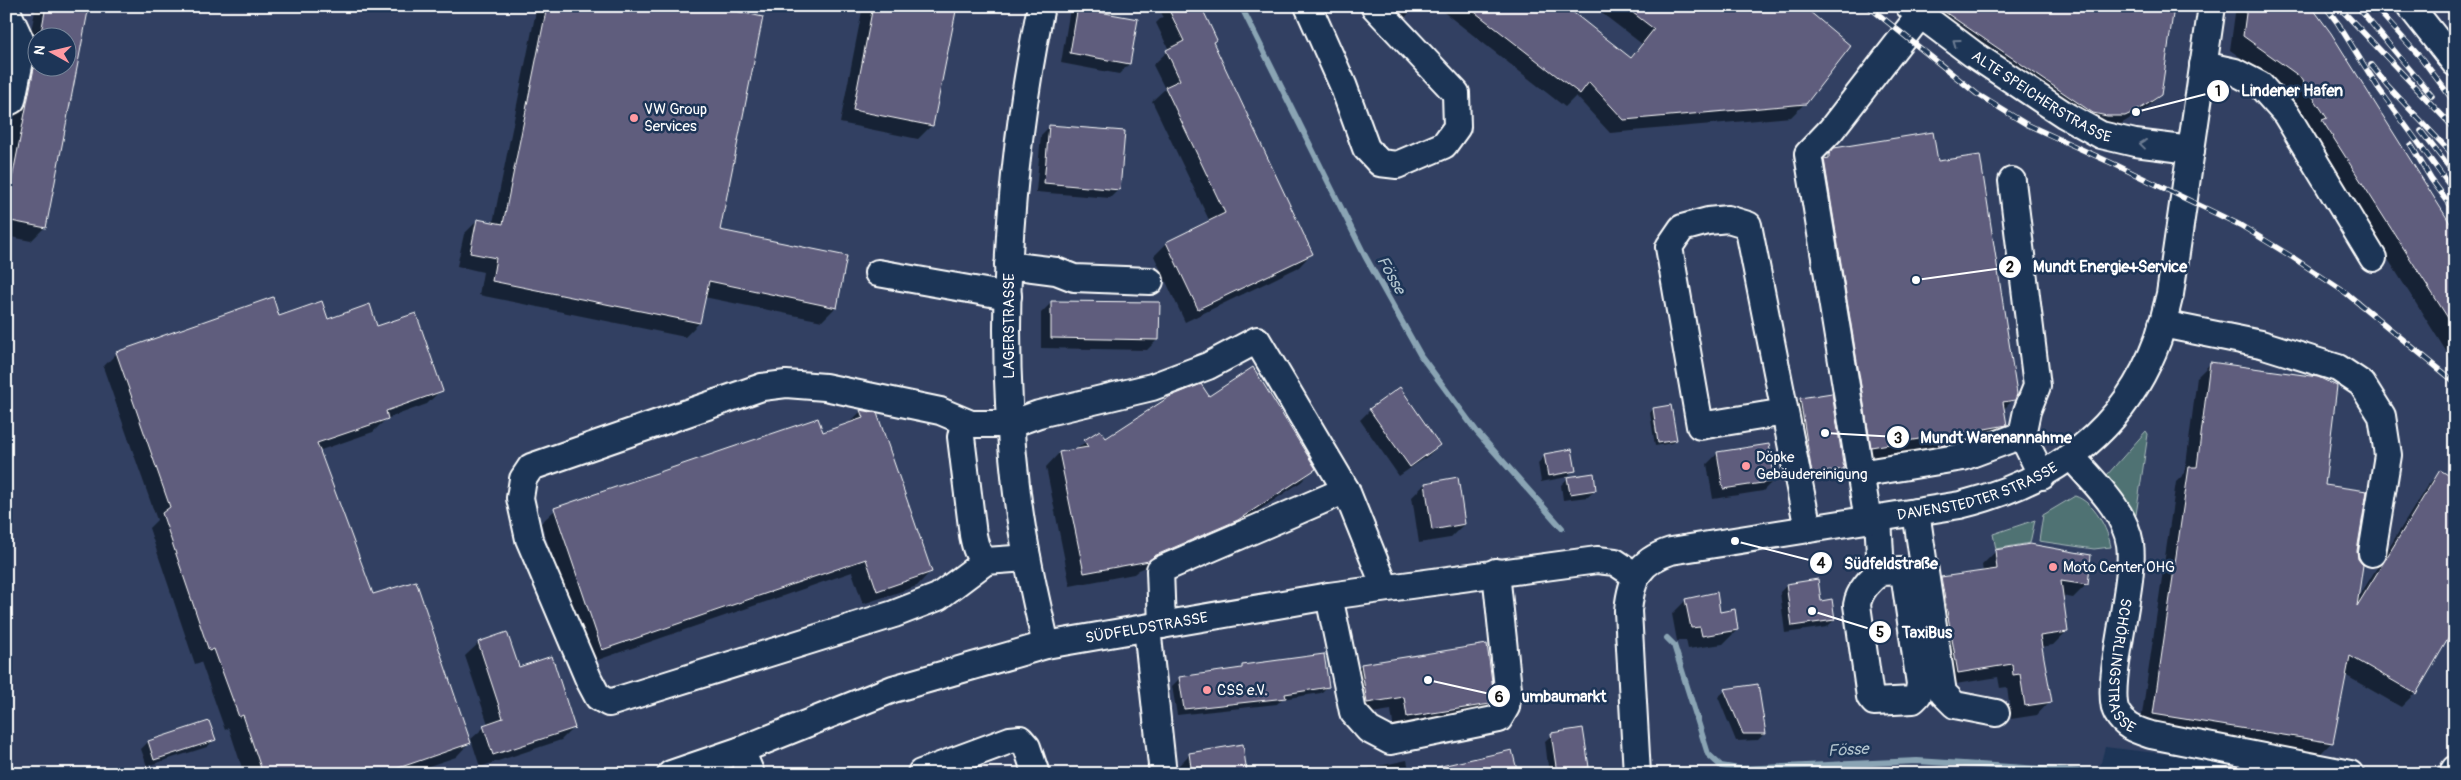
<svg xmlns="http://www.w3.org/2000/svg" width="2461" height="780" viewBox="0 0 2461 780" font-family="Pangolin,sans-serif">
  <rect width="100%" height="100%" fill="#1d3557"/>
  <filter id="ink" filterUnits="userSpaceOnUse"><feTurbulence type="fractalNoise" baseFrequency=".02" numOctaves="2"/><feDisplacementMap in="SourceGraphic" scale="10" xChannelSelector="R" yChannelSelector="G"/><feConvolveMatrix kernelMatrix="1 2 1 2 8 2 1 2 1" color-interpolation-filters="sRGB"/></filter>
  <g filter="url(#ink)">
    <path fill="#304162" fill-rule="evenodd" d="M6,6H2455V774H2294L2258,765L2105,747L2098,774H6ZM38,38H68V68H38Z"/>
    <path fill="#4f7273" stroke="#a7b8b9" d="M2146,431L2148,434L2136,515L2129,513L2107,475Z
      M2075,496C2094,502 2108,529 2111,547L2094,549L2039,541L2043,515Z
      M2035,520L2030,543L1996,549L1993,534Z"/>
    <path fill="#0007" fill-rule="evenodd" d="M36,6H87L45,227L31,241L6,236V158ZM38,38H68V68H38Z
      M537,6H706L718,231L836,307L822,321L704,297L699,323L685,337L479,295L483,272L457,266L464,234L478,220L493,223Z
      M863,6H955L932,125L918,139L840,123Z
      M1073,6H1093L1092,12L1129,64L1119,74L1061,63L1070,9Z
      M1158,6H1199L1212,43L1312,253L1299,267L1185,322L1154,256L1167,243L1210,222L1152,101L1165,89L1153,65L1169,50L1156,23L1163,16Z
      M1396,6H1415L1404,19L1393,10Z
      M1436,6H1563L1630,58L1642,44L1599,11L1603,6H1801L1805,103L1791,117L1610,133L1576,96L1565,107Z
      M1904,6H2160V95L2147,108L2116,127L2105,129Z
      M2236,6H2310L2455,234L2453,362L2309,134L2313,131L2285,90L2230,50Z
      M1050,126L1119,189L1110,198L1036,192L1041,135Z
      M1835,149L1937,163L2014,399L2003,410L2006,424L1992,438L1955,445L1944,456L1925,459L1924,450L1858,460L1811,174Z
      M1052,302L1158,339L1147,350L1041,348V313Z
      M279,318L328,320L377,328L441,390L427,404L386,419L373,432L318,451L373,595L469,743L456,757L405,774H244L229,728L225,730L201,662L195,664L149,528L157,520L103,367L117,353Z
      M2211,363L2323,486L2356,551L2357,600L2427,486L2440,472L2415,693L2401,707L2345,675L2332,742L2318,756L2140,728L2176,482L2185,473L2197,377Z
      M1208,398L1314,469L1301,482L1223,534L1139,570L1134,574L1070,586L1046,467L1059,453L1075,450L1100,431L1105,440Z
      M1800,399L1843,469L1833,479L1802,484L1790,410Z
      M1653,409L1675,440L1672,443L1655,446L1650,413Z
      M1370,410L1439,445L1428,456L1399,476L1360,420Z
      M861,411L930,572L917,586L863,604L852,572L589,663L541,523L555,510L822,434L847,425Z
      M1718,453L1774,480L1763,491L1713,499L1707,464Z
      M1545,456L1574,470L1567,477L1541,482L1538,463Z
      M1568,478L1595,490L1588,497L1563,500L1561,485Z
      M1425,484L1464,524L1450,538L1419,543L1412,497Z
      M1996,551L2087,584L2073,598L2062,596L2067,631L2053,645L2041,647L2050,701L2037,715L2011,719L2007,687L2000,688L1998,677L1944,686L1928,592L1941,578L1983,572L1982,565Z
      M1787,585L1820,602L1834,620L1827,627L1785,633L1780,592Z
      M1686,600L1719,614L1737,630L1723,644L1688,649L1686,640L1677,641L1672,614Z
      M479,643L518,669L574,727L561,740L480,767L471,739L488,724L465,656Z
      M1361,665L1489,704L1475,718L1394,731L1391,710L1353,716L1348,679Z
      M1242,667L1328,686L1321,693L1282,699L1277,704L1177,715L1172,686L1179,679L1240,669Z
      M1725,691L1765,733L1758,740L1736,741L1718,697Z
      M209,722L214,740L207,747L147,766L141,749L148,742Z
      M1552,735L1587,767L1581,774H1549L1545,741Z
      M1511,752L1517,774H1411Z
      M1190,754L1246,774H1177L1176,768Z
      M1407,760L1410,774H1364L1370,768Z"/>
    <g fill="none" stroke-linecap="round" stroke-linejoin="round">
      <path stroke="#8aa4b4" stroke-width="6" d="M1241,6L1365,256L1421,356L1477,432L1562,528
        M1667,638L1674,645L1708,754L1721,766L1739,769L1917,761L2117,774"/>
    </g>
    <path fill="#5e5d7d" stroke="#fff" d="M46,6H89L46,228L6,220V209L34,68H68V38H40Z
      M547,6H712L763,17L720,230L847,256L837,308L709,281L700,323L492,281L496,258L470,253L477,219L503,224Z
      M873,6H957L933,126L853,110Z
      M1078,6H1094V11L1138,19L1130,64L1070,53Z
      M1167,6H1201L1217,40L1213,42L1313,254L1198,309L1166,242L1225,213L1165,87L1180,80L1166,50L1184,41Z
      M1467,6H1565L1631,58L1654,29L1624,6H1803L1851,46L1806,104L1624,120L1589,82L1580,94Z
      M1936,6H2163L2173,14L2161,95L2140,109L2125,116H2107L2093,113Z
      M2247,6H2311L2331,33L2455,231V329L2322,120L2327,118L2299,76L2243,36Z
      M1049,125L1125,131L1120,190L1044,183Z
      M1933,132L1938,161L1980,155L2017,394L2015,400L2003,402L2007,425L1957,434L1959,443L1939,446L1937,436L1871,447L1824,159L1829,158V154L1834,148Z
      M273,297L279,316L322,301L328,319L370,304L377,326L416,313L443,391L386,411L388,419L317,443L373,594L416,581L471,743L381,774H263L243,715L239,717L214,649L209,651L162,513L170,507L116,352Z
      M1051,301L1160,302L1159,340L1051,338Z
      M2210,362L2318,377L2337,386L2325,485L2367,491L2357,551L2358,559L2363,565L2357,606L2440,470L2455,479V627L2416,694L2350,656L2333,743L2153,714L2189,467H2197Z
      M1253,367L1316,469L1238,520L1154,556L1149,561L1084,573L1059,452L1088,447L1084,440L1100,430L1106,438L1169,397L1201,384L1209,396Z
      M1400,387L1440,445L1410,467L1369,409Z
      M1832,393L1844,469L1812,474L1800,398Z
      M1671,405L1677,440L1658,443L1653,408Z
      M860,410L877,413L932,572L877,591L866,559L602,650L554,508L818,418L823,432L863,418Z
      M1769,444L1775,481L1723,489L1717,452Z
      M1572,449L1576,471L1548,476L1544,454Z
      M1594,473L1596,490L1570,494L1567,477Z
      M1458,477L1465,524L1432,530L1425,483Z
      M2030,544L2091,555L2088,585L2061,581L2068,632L2040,636L2052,702L2025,706L2020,674L2013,675L2012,664L1958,673L1941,577L1997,569L1995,550Z
      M1818,579L1821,601L1832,599L1835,620L1792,626L1786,584Z
      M1717,592L1720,612L1735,609L1738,630L1702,636L1700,627L1691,628L1685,599Z
      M507,632L519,667L552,656L575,728L493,755L483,725L503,718L478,642Z
      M1487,644L1493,689L1490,704L1407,717L1404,697L1367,703L1361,664Z
      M1324,654L1329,687L1285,694L1286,698L1184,709L1179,677L1242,668V665Z
      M1758,684L1766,734H1743L1724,689Z
      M209,721L216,740L154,760L148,741Z
      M1583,728L1589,767L1557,773L1551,733Z
      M1243,744L1247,774H1192L1189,753Z
      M1512,750L1518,774H1438L1437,767Z"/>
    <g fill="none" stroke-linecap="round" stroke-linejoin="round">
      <g stroke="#fff" stroke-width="30">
        <g id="minor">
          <path d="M1041,6C1009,164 997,324 1016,485C1022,539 1034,592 1046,645"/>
          <path d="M1308,6L1343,85L1366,148L1380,163L1397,165L1444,145L1457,127L1456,93L1374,6"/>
          <path id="s1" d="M1909,6L1973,54L2065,115L2101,135L2135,143L2191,150"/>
          <path d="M2410,6L2455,63"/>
          <path d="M6,9L23,46L12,100L6,103"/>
          <path d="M2203,65L2235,72L2260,85L2286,114L2373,258"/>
          <path d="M2012,181L2037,386L2027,411L2022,435L2042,476"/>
          <path d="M1008,265L1056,271L1074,278L1150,281"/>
          <path d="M878,273L1008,296"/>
          <path d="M2162,324L2261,344L2338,368L2362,384L2382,416L2388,455L2372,553"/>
          <path d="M1785,412L1700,426L1669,247L1682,228L1708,221L1728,219L1748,225L1808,529"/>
          <path d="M971,424L940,411L825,387L786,384L762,387L531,467L523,479L520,498L529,539L589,680L598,697L609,703L894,614L938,597L986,561"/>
          <path id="s2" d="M2071,456C2092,481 2125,510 2130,544C2136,583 2103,688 2117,713C2125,727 2136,730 2151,735L2350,774"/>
          <path d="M1859,474L1963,457L2022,435"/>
          <path d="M1916,512L1943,693L1955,705L1996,713"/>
          <path d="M1878,518L1881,572C1870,579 1859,591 1857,605L1870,697L1874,702L1913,700L1918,695L1920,684L1905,580L1901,571L1881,572"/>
          <path d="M1868,520L1808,154L1831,130L1920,15"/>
          <path d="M1027,558L986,561C977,556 975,545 973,535L961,437L963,428L971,424H1011L1039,414L1152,387L1208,366L1257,340L1346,490"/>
          <path d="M1329,596L1353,712L1369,730L1390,741L1499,719L1506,707L1508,689L1496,572"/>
          <path d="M1162,625L1160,570L1346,490L1385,587"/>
          <path d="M1147,628L1163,774"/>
          <path d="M741,750L751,774"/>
          <path d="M921,773L1010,740L1020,739L1027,747L1036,774"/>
          <path id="s3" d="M671,774L741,750L893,689L1046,645L1329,596L1597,560L1615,562L1636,576"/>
          <path id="s4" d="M1637,774L1628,611C1631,579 1639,561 1671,551L1960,505C2053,482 2124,432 2158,339C2163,324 2166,309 2170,294L2212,6"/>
          <path d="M2452,774L2455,769"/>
        </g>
      </g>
      <use href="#minor" stroke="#1d3557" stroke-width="26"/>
      <g stroke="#fff" stroke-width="5.5">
        <path id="rail" d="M1868,6L1977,94L2026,124L2116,165L2240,225L2289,255L2346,293L2455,382
          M2325,6L2340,26
          M2338,6L2455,129
          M2357,6L2432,96
          M2374,6L2422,59L2455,103
          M2337,22L2379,89L2455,193
          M2371,65L2387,85L2455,157
          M2421,131L2455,175
          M2411,145L2431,179L2455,211"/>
      </g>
      <use href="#rail" stroke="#1d3557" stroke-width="4" stroke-dasharray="11" stroke-linecap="butt"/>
    </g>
    <defs><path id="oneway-chevron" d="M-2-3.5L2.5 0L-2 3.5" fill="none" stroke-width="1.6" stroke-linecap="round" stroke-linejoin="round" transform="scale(1.25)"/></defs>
    <g stroke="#6c7c92">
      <use href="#oneway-chevron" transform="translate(1956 42) rotate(-144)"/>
      <use href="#oneway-chevron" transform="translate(2143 144) rotate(-173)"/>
    </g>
  </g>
  <g fill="#ff9aa2" stroke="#1d3557" stroke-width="2">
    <circle cx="634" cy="118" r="5"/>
    <circle cx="1746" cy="466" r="5"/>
    <circle cx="2053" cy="567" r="5"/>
    <circle cx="1207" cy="690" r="5"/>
  </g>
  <g text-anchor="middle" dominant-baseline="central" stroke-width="5" stroke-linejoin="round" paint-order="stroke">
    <g font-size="15" fill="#fff" stroke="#1d3557">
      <text stroke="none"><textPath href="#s1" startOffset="161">ALTE SPEICHERSTRASSE</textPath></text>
      <text transform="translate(1009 326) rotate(-90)">LAGERSTRASSE</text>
      <text stroke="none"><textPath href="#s4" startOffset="556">DAVENSTEDTER STRASSE</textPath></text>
      <text stroke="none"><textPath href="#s3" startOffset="499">SÜDFELDSTRASSE</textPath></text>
      <text stroke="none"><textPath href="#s2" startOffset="232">SCHÖRLINGSTRASSE</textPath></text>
    </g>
    <g font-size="15" fill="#fff" stroke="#1d3557" text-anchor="start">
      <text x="644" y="109">VW Group<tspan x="644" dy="17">Services</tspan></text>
      <text x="1756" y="457">Döpke<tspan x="1756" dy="17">Gebäudereinigung</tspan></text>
      <text x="2063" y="567">Moto Center OHG</text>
      <text x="1217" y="690">CSS e.V.</text>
    </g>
    <g font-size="16" font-style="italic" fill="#b1c3cd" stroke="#1d3557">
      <text transform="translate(1391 275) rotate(61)">Fösse</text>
      <text transform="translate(1848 750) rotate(-3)">Fösse</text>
    </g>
  </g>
  <path fill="none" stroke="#fff" stroke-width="2" d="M2136 112L2218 91M1916 280L2010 267M1825 433L1898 437M1735 541L1821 563M1812 611L1880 632M1428 680L1499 696"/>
  <g fill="#fff" stroke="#1d3557" stroke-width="2">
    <circle cx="2136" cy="112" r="5"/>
    <circle cx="1916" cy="280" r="5"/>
    <circle cx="1825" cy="433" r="5"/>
    <circle cx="1735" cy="541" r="5"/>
    <circle cx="1812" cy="611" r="5"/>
    <circle cx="1428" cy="680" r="5"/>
    <circle cx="2218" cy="91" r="12"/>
    <circle cx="2010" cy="267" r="12"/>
    <circle cx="1898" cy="437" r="12"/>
    <circle cx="1821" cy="563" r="12"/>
    <circle cx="1880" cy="632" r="12"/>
    <circle cx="1499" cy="696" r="12"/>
  </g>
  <g font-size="15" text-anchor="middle" font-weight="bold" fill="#111">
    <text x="2218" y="96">1</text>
    <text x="2010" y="272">2</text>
    <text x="1898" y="443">3</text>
    <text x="1821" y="568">4</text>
    <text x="1880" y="637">5</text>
    <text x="1499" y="702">6</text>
  </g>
  <g font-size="16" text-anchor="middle" font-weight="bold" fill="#fff" stroke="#1d3557" stroke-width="5" stroke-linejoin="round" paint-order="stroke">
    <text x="2292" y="96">Lindener Hafen</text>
    <text x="2110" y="272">Mundt Energie+Service</text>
    <text x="1996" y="443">Mundt Warenannahme</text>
    <text x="1891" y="569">Südfeldstraße</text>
    <text x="1927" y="638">TaxiBus</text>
    <text x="1564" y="702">umbaumarkt</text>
  </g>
  <rect width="2461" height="780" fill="none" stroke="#1d3557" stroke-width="25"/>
  <rect x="12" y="12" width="2436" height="755" fill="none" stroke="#fff" stroke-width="2" filter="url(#ink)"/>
  <g transform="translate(52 52) rotate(278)"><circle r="24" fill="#1d3557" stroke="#77869a"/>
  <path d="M0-4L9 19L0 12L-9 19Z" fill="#ff9aa2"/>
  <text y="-8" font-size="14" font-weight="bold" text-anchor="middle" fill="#ffffff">N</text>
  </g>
</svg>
